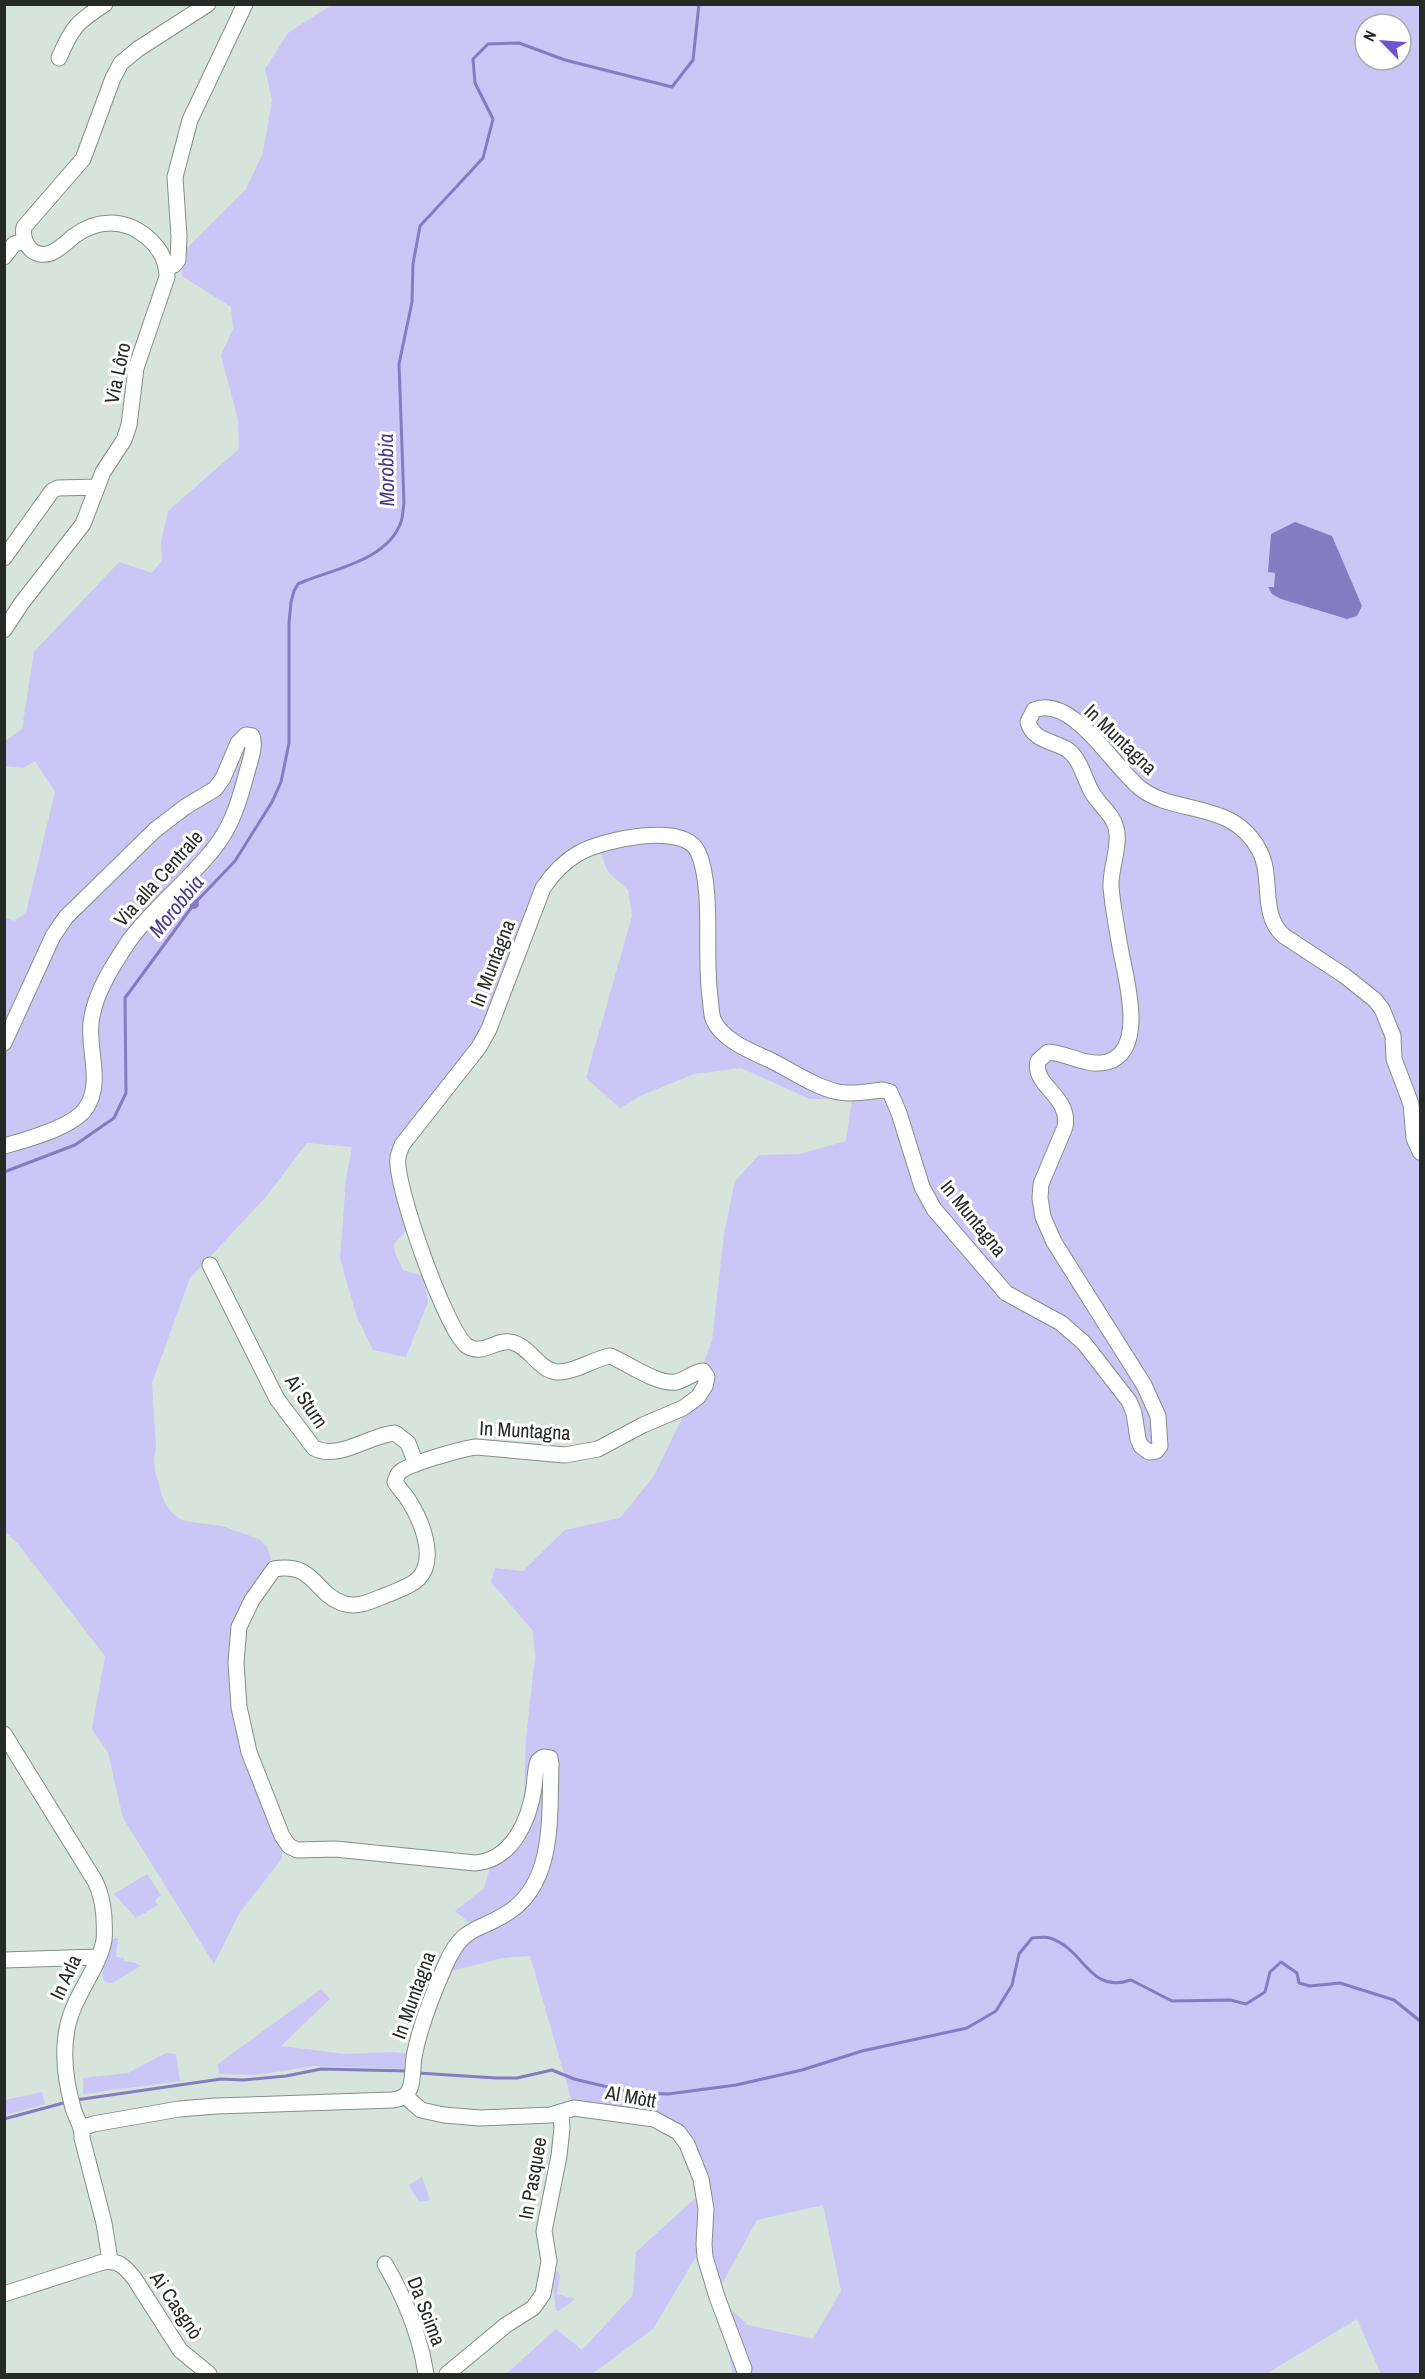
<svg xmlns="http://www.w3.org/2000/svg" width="1425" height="2379" viewBox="0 0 1425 2379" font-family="'Archivo Narrow',sans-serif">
  <rect width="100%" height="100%" fill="#d7e4db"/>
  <path fill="#cac6f5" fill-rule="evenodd" d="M333,4L1420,5V2374H1381L1357,2319L1266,2374H733L717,2297L748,2325L813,2339L841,2291L823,2205L757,2220L713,2300L703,2245L653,2329L592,2374H506L556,2329L582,2350L633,2295L636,2252L703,2191L671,2127L574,2108L530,1956L502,1958L448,1972L458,1949L481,1924L467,1921L455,1911L484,1888L490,1868L523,1829L526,1738L535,1657L533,1631L491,1582L495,1568L523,1571L565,1530L620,1518L654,1476L687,1408L712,1341L724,1234L735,1181L759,1155L799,1154L846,1141L852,1099H810L741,1068L694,1074L640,1096L620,1108L586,1078L632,916L628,890L608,872L598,846L554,872L489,1029L402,1145L410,1228C388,1247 392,1245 403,1270L424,1276L428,1302L406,1357L373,1350L357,1317L340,1259L346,1180L352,1147L307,1143L265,1198L190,1278L152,1383L156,1448L154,1459L155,1471L163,1499L171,1512L180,1519L190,1522L222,1526L259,1539L267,1547L274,1569L239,1627V1707L282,1836V1858L239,1914L214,1964L123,1818L108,1753L92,1729L105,1656L18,1544L5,1531L4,1102L6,1098L4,917L14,921L26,912L55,792L35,761L23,768L5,766V741L22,729L34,652L119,562L152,573L162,560L161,543L168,511L239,449L238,420L221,355L233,329L231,307L182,276L183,252L246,189L263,153L272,100L265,69L288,33ZM1365,24H1401V60H1365ZM1349,571L1272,594L1269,587H1274L1275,573L1268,572Z
    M147,1874L161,1895L155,1900L158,1905L136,1918L114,1894Z
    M118,1938L116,1957L124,1958V1961L136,1963L141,1966L112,1983L105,1982L102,1975L112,1939Z
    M321,1989L330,1999L281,2046L346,2054L394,2052L408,2054L407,2069L314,2066L256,2075L219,2074L218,2064Z
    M166,2053L176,2054L180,2081L83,2094V2078L128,2073Z
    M42,2092L45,2104L5,2115V2100Z
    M422,2177L430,2200L419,2202L409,2185Z
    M558,2271L560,2276L557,2294L575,2299L559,2311L556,2310L552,2283L554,2272Z"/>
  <path fill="#847bc1" d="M1295,522L1332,536L1362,606L1357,616L1347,619L1281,599L1272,594L1268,587H1274L1275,573L1268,572L1271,534Z"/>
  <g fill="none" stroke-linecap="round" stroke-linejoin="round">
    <path stroke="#847bc1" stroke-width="3" d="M4,1172L75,1145L114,1118L126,1093L125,998L194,904L235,861L272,802L281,782L289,743V623L291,602L294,591L298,584L305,581C338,568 388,559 401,522C403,516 403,509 404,503L399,364L412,302L413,264L420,226L483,158L493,119L475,83L473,59L488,44L519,43L565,60L672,87L693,60L699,4
      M418,2073L496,2078H517L552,2070L574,2079L633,2093L668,2094L736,2085L802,2070L862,2051L967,2028L996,2011L1012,1985L1019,1954L1032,1938C1038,1938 1045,1936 1050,1938C1086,1950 1088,1994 1131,1980L1172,2001L1230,2000L1246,2004L1265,1992L1270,1972L1281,1962L1297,1973L1299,1983L1310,1986L1340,1983L1394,2000L1420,2021
      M76,2100L221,2079L244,2080L286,2076L321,2069L409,2071
      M4,2119L67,2102"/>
    <path stroke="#847bc1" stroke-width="10" d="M185,893L194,904"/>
    <g stroke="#838f86" stroke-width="17">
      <path id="minor" d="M59,58C72,27 77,22 105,4
        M4,257L14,244L25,241
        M166,268L174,265L178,260L179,236L175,177L190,120L245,4
        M4,558L52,491L58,488L97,487
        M4,630L21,604L83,524L103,472L124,440L129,425L136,368L167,277C167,261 159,247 147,237C124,218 97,219 74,236C67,242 60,249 51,253C34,259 21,244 24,227L83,159L113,78L121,63L138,49L208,4
        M4,1043L53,936L66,917L155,830L185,807L215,789L223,778L238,743L246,735L252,736C256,746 250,761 247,772C241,795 233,823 218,843C192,879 155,905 129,941C113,965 94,994 91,1023C88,1051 103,1083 86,1108C74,1127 26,1140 4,1146
        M210,1265L277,1399L314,1448C339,1461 369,1435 395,1433L408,1443L416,1464
        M4,1734L95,1881C101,1893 103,1903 104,1917C104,1924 105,1932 104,1940C99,1969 73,1996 67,2029C62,2055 66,2083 73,2108C76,2119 83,2126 82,2138L104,2223L110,2260
        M4,1960L98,1957
        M405,2096L421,2110L444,2115L480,2118L551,2115L574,2108L654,2119L678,2132L687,2144L701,2179L706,2209L704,2244L705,2257L717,2297L744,2369
        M83,2128L93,2124L179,2109L216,2106L392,2100C400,2099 407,2097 410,2088C414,2077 412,2064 415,2052C421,2023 433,1993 445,1966C463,1924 477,1933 509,1912C556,1881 549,1813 551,1764L550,1758L543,1757L538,1761C535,1770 535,1779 534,1788C529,1821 512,1860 475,1863L335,1849L297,1850L289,1846L282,1836L249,1752L239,1707L236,1662L239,1627L252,1600L274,1569C316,1562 313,1594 345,1604C361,1608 375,1599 389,1594C399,1590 411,1586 418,1579C438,1559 421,1520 409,1501C405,1494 399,1489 395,1482C396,1479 397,1475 399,1473C406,1464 462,1449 476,1447L565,1455L598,1449L643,1425L683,1408L698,1397L705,1386L707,1377L703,1371C693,1372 686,1380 676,1382C657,1385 628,1363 610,1356C593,1359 574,1373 557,1372C538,1370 530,1346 511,1342C496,1339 483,1356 467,1346C446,1331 394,1183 398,1158C398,1154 401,1149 402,1145L479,1047L489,1029L543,888C553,873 563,862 579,853C602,840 684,821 698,852C714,888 704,955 710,997C711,1004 711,1013 713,1019C722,1041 753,1052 772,1061C792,1071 815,1087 838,1092C852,1095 869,1091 883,1090L890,1092L899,1113L922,1187L934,1209L1006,1293L1061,1323L1084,1343L1129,1401L1134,1413L1138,1439L1141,1446L1149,1452L1156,1451L1160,1446L1158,1416L1144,1385L1054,1242L1043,1217L1040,1198L1041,1184L1065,1127C1071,1096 1032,1086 1038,1061L1048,1052C1068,1053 1085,1067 1107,1062C1147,1051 1126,979 1121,952C1117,930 1113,909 1111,887C1110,869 1121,844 1116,828C1113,814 1100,806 1093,794C1084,780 1082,761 1068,750C1054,741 1033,741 1028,722L1034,710C1073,694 1115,769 1140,788C1175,816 1232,799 1259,850C1274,876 1259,915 1284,936L1345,976L1375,1000L1382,1009L1393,1036L1394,1059L1411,1104L1414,1138L1420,1152
        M385,2264C405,2298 420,2336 426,2374
        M4,2294L103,2262C118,2259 125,2267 134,2278L180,2350L209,2374
        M447,2374L506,2325L533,2308L543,2294L549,2261L544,2231L559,2156L562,2128L561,2114"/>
    </g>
    <use href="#minor" stroke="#fff" stroke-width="15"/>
  </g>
  <g text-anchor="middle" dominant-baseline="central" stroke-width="6" stroke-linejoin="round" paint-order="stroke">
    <g font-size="20" fill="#262a27" stroke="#fff">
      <text transform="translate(117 373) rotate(-78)">Via Lôro</text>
      <text transform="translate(1121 739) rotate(44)">In Muntagna</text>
      <text transform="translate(158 878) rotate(-48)">Via alla Centrale</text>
      <text transform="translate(492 963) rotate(-69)">In Muntagna</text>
      <text transform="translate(974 1218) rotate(51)">In Muntagna</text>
      <text transform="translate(307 1401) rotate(56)">Ai Sturn</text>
      <text transform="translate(525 1430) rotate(3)">In Muntagna</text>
      <text transform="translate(65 1977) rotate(-65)">In Arla</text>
      <text transform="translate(413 1995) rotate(-70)">In Muntagna</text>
      <text transform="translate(631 2096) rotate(10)">Al Mòtt</text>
      <text transform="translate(532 2178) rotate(-80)">In Pasquee</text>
      <text transform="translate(177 2305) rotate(56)">Ai Casgnò</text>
      <text transform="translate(427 2311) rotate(69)">Da Scima</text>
    </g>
    <g font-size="21" font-style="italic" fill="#4a388d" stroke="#fff">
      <text transform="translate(386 470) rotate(-91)">Morobbia</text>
      <text transform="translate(176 906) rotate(-51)">Morobbia</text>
    </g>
  </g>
  <rect width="1425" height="2379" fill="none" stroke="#262a27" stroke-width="12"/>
  <g transform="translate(1383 42) rotate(295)"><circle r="28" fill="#ffffff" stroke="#a8aaa9" stroke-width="1.5"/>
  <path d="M0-4.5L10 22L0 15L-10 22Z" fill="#6d53cc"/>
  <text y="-9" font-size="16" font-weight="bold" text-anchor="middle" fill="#262a27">N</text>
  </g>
</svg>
